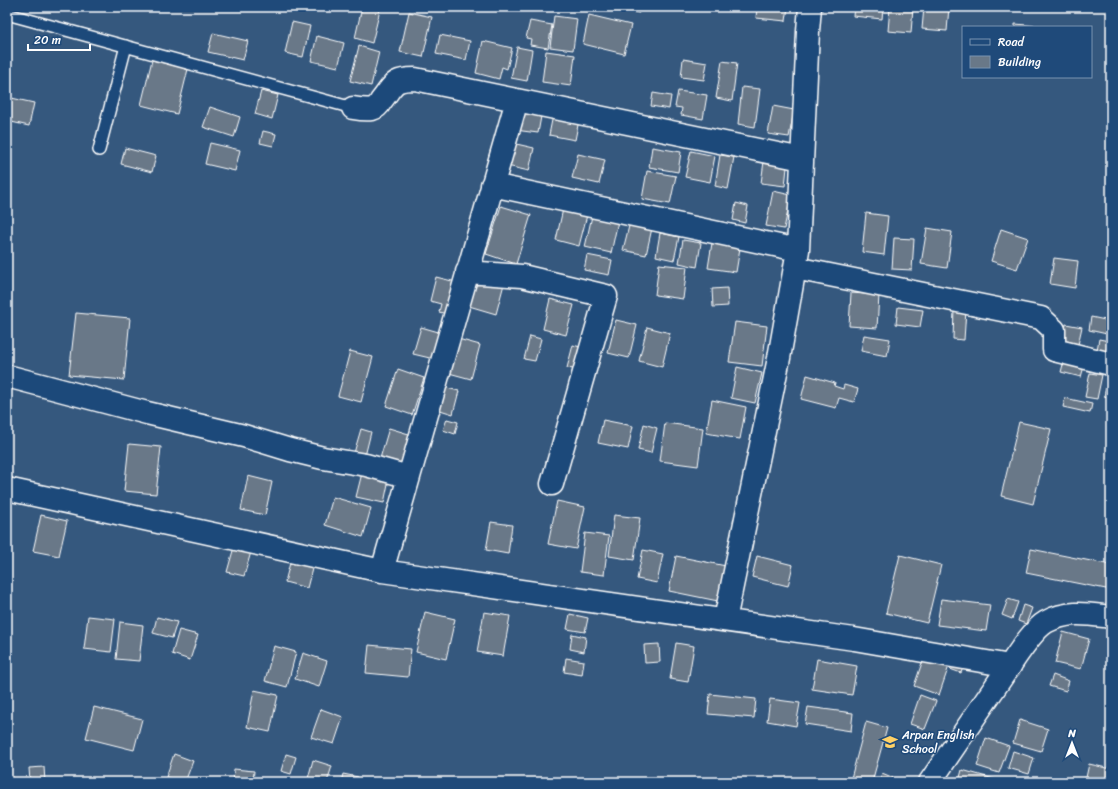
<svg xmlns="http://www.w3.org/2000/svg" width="1118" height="789" viewBox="0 0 1118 789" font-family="Sriracha,sans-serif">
  <rect width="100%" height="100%" fill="#35587e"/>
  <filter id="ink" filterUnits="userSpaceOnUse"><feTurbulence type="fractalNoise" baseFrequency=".025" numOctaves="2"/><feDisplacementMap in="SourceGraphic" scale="8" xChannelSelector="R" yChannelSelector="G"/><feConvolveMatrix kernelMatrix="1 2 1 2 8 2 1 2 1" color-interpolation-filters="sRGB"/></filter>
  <g filter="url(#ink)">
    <path fill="#697888" stroke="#fff" d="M362,7L380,10L372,43L355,38Z
      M609,7H640L639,13L609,8Z
      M757,7H788L786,21L756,18Z
      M854,7H883L882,19L853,16Z
      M890,7H913L911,33L888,31Z
      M924,7H949L947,31L922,29Z
      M409,12L432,17L423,57L400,52Z
      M589,15L631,25L624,54L583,44Z
      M554,16L577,19L573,50L550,47Z
      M530,21L552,25L548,48L530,45L531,39L526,38Z
      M292,22L310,26L303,57L285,53Z
      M1015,24L1039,26V27H1015Z
      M213,33L248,41L243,60L208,52Z
      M440,35L470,41L466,60L436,54Z
      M317,36L344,43L338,67L311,61Z
      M483,41L512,48L507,69L502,67L499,79L476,73Z
      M359,46L379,52L371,86L350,81Z
      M517,47L532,50L527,81L511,78Z
      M546,51L575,55L571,86L542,82Z
      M683,59L707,63L704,80L681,77Z
      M152,60L188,69L177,114L141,105Z
      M722,61L737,63L732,101L716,98Z
      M742,87L760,89L755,127L738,124Z
      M261,91L278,95L272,119L255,114Z
      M678,91L707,95L703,119L681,115L682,108L675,107Z
      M653,93L671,96L669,109L651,106Z
      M7,97L34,103L29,126L7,121Z
      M773,106L794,110L789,137L768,134Z
      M210,107L240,117L234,137L203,127Z
      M519,107L542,111L538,133L515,130Z
      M553,115L579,120L575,140L549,135Z
      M263,131L276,134L273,146L260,143Z
      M210,143L240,150L235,171L205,164Z
      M512,143L534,148L529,171L507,166Z
      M652,147L681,152L678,172L649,167Z
      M125,148L156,156L152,172L121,164Z
      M691,151L715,156L710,182L685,177Z
      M578,154L605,160L599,184L572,178Z
      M765,154L788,158L785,186L761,183Z
      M720,155L734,157L728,189L715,186Z
      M647,171L676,176L670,204L642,199Z
      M773,191L791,195L784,229L766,226Z
      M736,203L748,206L745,223L733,220Z
      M501,206L531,215L516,264L486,254Z
      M563,209L587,215L579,246L556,240Z
      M866,213L888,216L884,255L862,252Z
      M592,216L618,221L611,253L585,247Z
      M630,222L652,228L646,255L623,250Z
      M927,228L952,232L947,268L921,264Z
      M1001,229L1028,238L1017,269L991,261Z
      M660,233L679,237L674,260L656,256Z
      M894,238L914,239L912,270L892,269Z
      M683,240L701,243L697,267L679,263Z
      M712,243L740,248L736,272L708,268Z
      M587,255L612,260L609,275L584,270Z
      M1054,258L1078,261L1075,288L1050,284Z
      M659,264L687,267L683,299L655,295Z
      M436,277L460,283L451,315L439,312L441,304L430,301Z
      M477,277L504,284L496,314L469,306Z
      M727,288L728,306L713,307L712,289Z
      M851,293L879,295L877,328L849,326Z
      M550,299L574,305L566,335L543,329Z
      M898,307L923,310L920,327L896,324Z
      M954,309L966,310L964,340L953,339Z
      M76,313L130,318L124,380L69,375Z
      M1091,317L1110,321L1107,334L1089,330Z
      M616,320L637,325L629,358L608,353Z
      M735,322L767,326L762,366L729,362Z
      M1066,324L1082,327L1077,349L1062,347Z
      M421,327L442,333L434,359L413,354Z
      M647,327L670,333L662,367L639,361Z
      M864,335L890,339L887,356L861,351Z
      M530,336L541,339L535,361L524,359Z
      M458,339L480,345L471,379L449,373Z
      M1099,339L1109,341L1106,352L1097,350Z
      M573,345L584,348L579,370L567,368Z
      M350,351L373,357L361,402L338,396Z
      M1065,357L1085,363L1081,377L1061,372Z
      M737,367L762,373L755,403L731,398Z
      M398,369L424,378L412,415L386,406Z
      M1090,373L1102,375L1097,399L1085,397Z
      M1110,373H1111V398L1104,396Z
      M807,375L835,383L834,386L843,389L844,385L858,389L854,402L839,398L836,408L801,399Z
      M443,387L459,391L453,414L437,409Z
      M1065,398L1092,404L1090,413L1063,407Z
      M712,400L746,407L740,439L706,433Z
      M447,419L458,422L455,434L443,430Z
      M603,420L633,426L628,449L598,443Z
      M1019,422L1051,429L1033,504L1001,496Z
      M665,423L703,428L698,466L660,461Z
      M644,424L657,428L651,453L638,450Z
      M389,428L412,435L402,468L379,462Z
      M361,429L371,432L365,456L354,453Z
      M129,444L161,447L156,494L124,491Z
      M362,473L389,479L384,503L356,497Z
      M248,476L272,482L265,515L241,510Z
      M333,497L371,508L363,537L325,525Z
      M557,501L585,507L576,549L548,544Z
      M41,515L67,521L59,556L33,551Z
      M614,515L640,518L634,560L609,556Z
      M491,522L512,525L508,554L486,550Z
      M585,533L609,536L604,575L580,572Z
      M234,547L251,552L244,576L227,572Z
      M1031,549L1111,565V590L1026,573Z
      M643,550L663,554L657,583L637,579Z
      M900,555L941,565L927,623L886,613Z
      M676,556L726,566L718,601L669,591Z
      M757,556L793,565L788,586L752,577Z
      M291,559L313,565L307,588L285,582Z
      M941,599L990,605L986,631L937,625Z
      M1008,599L1018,602L1012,619L1002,615Z
      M1023,605L1032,608L1026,624L1018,621Z
      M425,612L455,619L446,659L416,652Z
      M484,612L510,616L503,656L477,652Z
      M570,614L588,618L585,632L567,629Z
      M88,616L115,619L111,652L84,649Z
      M157,617L177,622L172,638L153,633Z
      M120,622L143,625L139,661L116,659Z
      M179,630L198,635L190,660L172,654Z
      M1063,632L1089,639L1081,669L1055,663Z
      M572,634L586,637L584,652L570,649Z
      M676,643L694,646L688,682L670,679Z
      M659,644L660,662L645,663L644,645Z
      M369,645L411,649L408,677L366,673Z
      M274,646L296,652L287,687L265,681Z
      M303,653L327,661L319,687L295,679Z
      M925,654L950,663L939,695L914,686Z
      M566,658L584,661L582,675L564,672Z
      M955,658L965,662L961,673L950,669Z
      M817,659L857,666L852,695L812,689Z
      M1053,675L1069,681L1066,691L1049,686Z
      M254,690L278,695L270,732L247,727Z
      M710,694L756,699L754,718L708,714Z
      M920,695L936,701L925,729L910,724Z
      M770,699L800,703L796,726L767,721Z
      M94,707L142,719L134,750L86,738Z
      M808,707L853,713L851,731L805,724Z
      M321,709L343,717L334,744L311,737Z
      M1020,720L1048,729L1041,751L1013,743Z
      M866,722L887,728L872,782H850Z
      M986,738L1009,746L999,773L977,766Z
      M1013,751L1034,758L1029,774L1008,768Z
      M174,754L193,761L185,782H180L166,777Z
      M286,754L296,757L291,774L281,771Z
      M313,760L332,766L327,782H307Z
      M1089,764L1111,769V782H1085Z
      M44,767L45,782H30L29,768Z
      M234,769L254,771L253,782H233Z
      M962,770L1001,781V782H962L959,781Z
      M882,773L894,778L892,782H879Z
      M343,774L358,777L357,782H341Z"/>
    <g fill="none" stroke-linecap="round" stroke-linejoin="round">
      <g stroke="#fff" stroke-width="14">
        <path id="service" d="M7,14L353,108
          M99,150L126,46"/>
      </g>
      <g stroke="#fff" stroke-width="25">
        <path id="minor" d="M353,108C359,109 366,110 372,109C376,108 379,105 381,101C394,85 392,79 415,79L802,159
          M492,185L798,250
          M795,268L1041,318L1054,330V350L1111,364
          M467,272L522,276L606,296L552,484
          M7,376L147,413L244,436L290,450L323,458L366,465L409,477
          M7,489L382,571L854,639L1010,666
          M382,571L517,100
          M725,620L779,358L798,250L808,31L810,7"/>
      </g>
      <g stroke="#fff" stroke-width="25">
        <path id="tertiary" d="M930,782C955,746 979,710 1004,674C1014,660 1032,630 1046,622C1068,610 1087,614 1111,617"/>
      </g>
      <use href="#service" stroke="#1f4a7a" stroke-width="11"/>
      <use href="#minor" stroke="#1f4a7a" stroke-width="22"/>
      <use href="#tertiary" stroke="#1f4a7a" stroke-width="22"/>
    </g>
  </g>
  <defs>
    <g id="school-bare" transform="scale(1.2)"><path d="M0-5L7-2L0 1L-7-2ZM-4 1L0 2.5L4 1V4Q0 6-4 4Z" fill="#ffd166" stroke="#1f4a7a" stroke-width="2.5" paint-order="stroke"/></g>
  </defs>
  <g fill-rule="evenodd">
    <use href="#school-bare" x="890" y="742"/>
  </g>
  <g text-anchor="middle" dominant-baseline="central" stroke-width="3" stroke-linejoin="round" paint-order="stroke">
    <g font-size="12" fill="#fff" stroke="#1f4a7a" text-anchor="start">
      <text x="902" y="735">Arpan English<tspan x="902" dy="14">School</tspan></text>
    </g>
  </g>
  <rect width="1118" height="789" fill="none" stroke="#1f4a7a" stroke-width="24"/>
  <rect x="12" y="12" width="1094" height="765" fill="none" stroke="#fff" stroke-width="1.5" filter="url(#ink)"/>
  <rect x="962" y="26" width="130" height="52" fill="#1f4a7a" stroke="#7992af"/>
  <rect x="970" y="39" width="20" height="6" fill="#1f4a7a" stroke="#7992af"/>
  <text x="998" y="46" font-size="12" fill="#ffffff">Road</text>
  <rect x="970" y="56" width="20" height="12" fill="#697888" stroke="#7992af"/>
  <text x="998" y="66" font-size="12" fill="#ffffff">Building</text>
  <g transform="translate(1072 743)" stroke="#1f4a7a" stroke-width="3" paint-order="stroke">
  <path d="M0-3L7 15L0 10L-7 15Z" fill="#ffffff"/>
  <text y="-6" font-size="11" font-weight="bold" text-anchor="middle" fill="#ffffff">N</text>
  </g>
  <path d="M28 44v6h62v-6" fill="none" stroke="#ffffff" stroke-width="2"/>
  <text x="34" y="44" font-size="12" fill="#ffffff" stroke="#1f4a7a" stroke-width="3" paint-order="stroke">20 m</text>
</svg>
